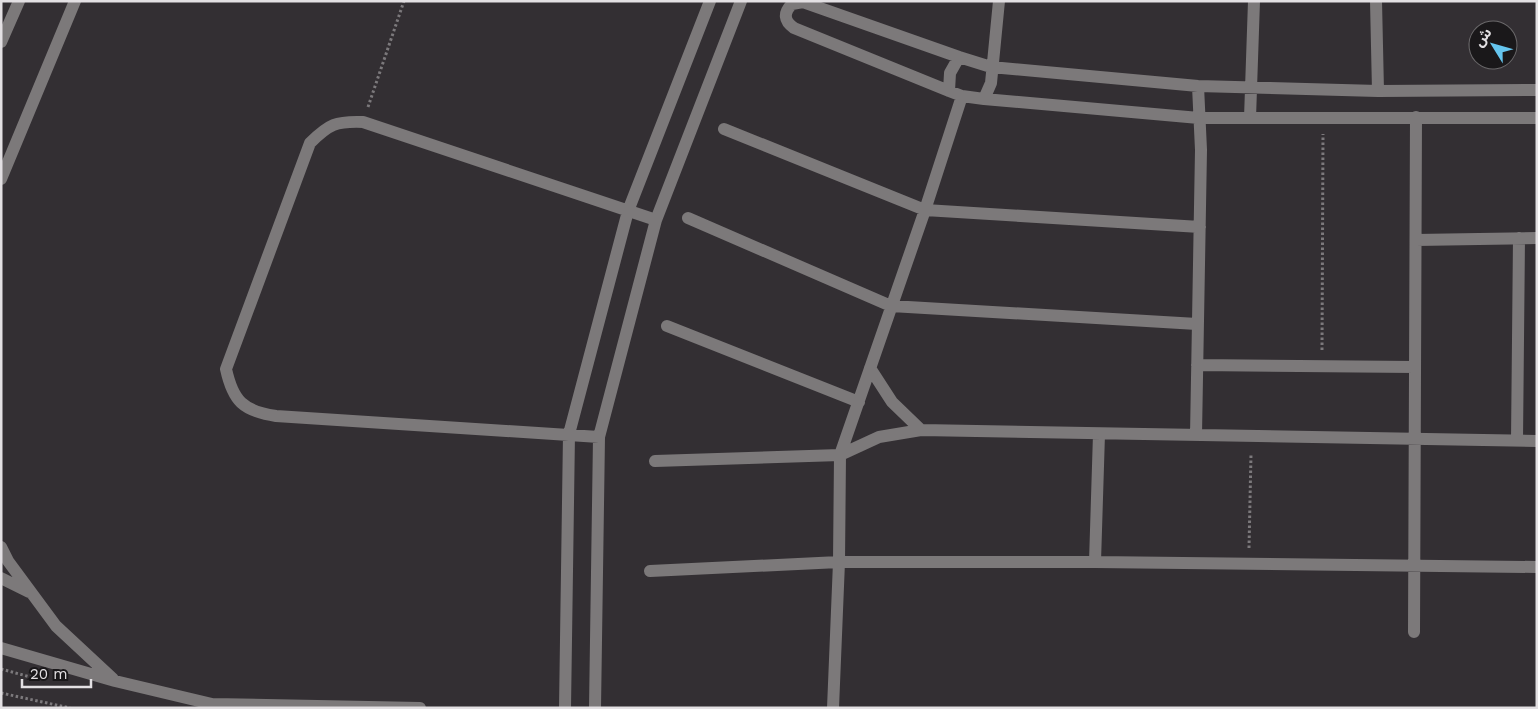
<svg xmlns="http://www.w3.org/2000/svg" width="1538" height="709" viewBox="0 0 1538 709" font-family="'Work Sans','Noto Sans Arabic',sans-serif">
  <rect width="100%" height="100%" fill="#332f33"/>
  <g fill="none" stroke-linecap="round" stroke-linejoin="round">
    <path stroke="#7c797c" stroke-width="3" stroke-dasharray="2.5 2.5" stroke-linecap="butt" d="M368,107L404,1
      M1322,350L1323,134
      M1249,548L1251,454
      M1,669L34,678
      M1,693L70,708"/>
    <path stroke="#7c797a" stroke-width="12" d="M1376,1L1378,91
      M1,42L19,1
      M1537,90L1378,91L1198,86L991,67L959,57L803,2L792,4C783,13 784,21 794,28L949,91L962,96L984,99L1199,118H1537
      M949,91L950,73L959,57
      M984,99L991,83L999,1
      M1250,118L1254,1
      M724,129L925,210L1200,227
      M1,179L75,1
      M688,218L891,306L1197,324
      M1416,240L1537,238
      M667,326L859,402
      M1197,365L1415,367
      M870,368L892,402L921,430
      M1196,435L1201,150L1198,86
      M599,437L276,416C243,411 233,401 226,369L310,143C329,124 336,121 363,122L656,220
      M1517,440L1519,238
      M655,461L840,455L879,437L921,430L1537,441
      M1,547L8,561L56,626L113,679
      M1095,562L1099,434
      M650,571L839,562H1095L1537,567
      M1,578L29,592
      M1414,632L1416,117
      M1,648L115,681L212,704L420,708
      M565,708L569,434L628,211L710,1
      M595,708L599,437L656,220L741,1
      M833,708L839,562L840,455L925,210L962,96"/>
  </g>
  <rect width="1538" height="709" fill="none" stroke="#e3e0e3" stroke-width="5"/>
  <g transform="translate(1493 45) rotate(307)"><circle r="24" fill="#1a181a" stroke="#6a686a"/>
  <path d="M0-4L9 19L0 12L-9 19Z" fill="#65c5ee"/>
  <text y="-8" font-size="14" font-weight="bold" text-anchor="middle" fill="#e3e0e3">ش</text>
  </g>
  <path d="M22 679v8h69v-8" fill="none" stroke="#e3e0e3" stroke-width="2.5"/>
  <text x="30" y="679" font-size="15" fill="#e3e0e3" stroke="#1a181a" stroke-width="4" paint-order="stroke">20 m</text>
</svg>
